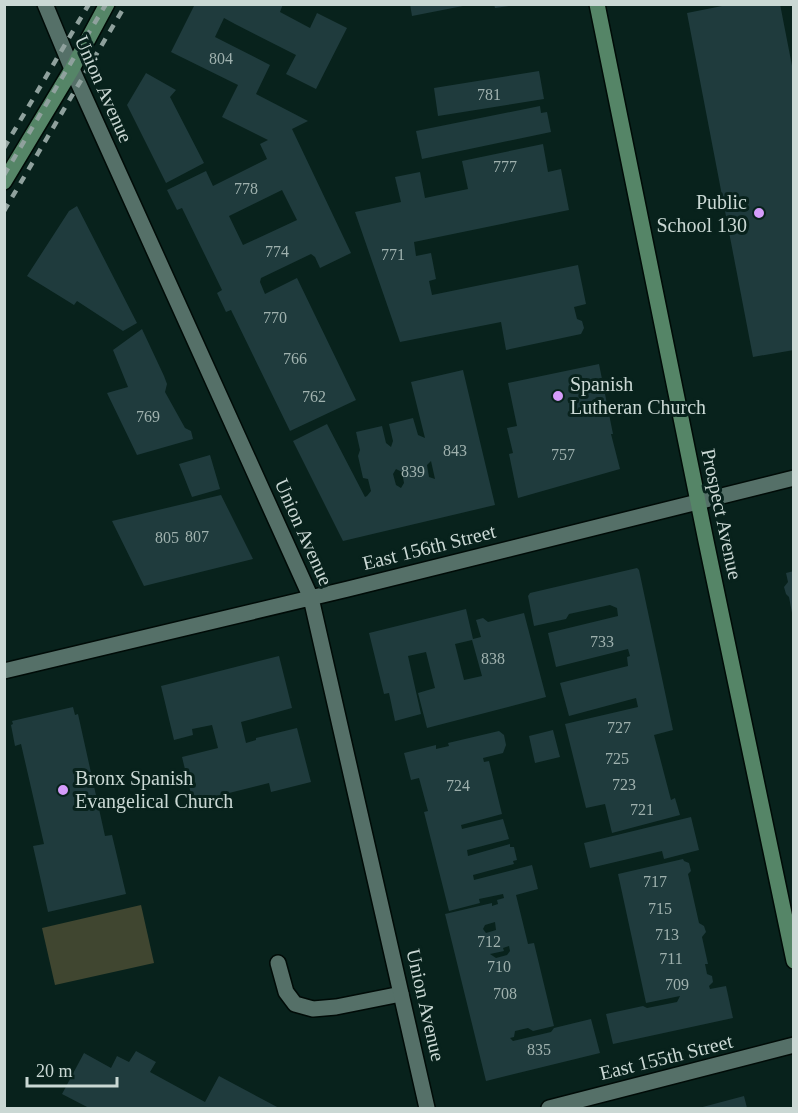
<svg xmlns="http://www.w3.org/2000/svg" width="798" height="1113" viewBox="0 0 798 1113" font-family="'Times New Roman',serif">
  <rect width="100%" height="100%" fill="#08221c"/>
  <path fill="#404630" d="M141,905L154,963L55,985L42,928Z"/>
  <path fill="#1f3b3d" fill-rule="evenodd" d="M195,4H283L280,12L310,28L317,13L347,28L316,89L286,74L296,55L235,24L224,18L215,37L270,65L256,94L308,121L292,129L351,253L320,268L315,257L311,254L261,278L260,282L265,294L297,278L356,400L290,431L231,310L226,312L217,293L222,290L182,208L177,210L167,190L206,171L213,186L267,159L260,144L268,140L222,117L238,85L171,52ZM282,190L297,220L243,245L229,216Z
    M410,4H463V6L412,16Z
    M494,4H509V6L495,8Z
    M732,4H780L794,76V350L753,357L687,13Z
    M539,71L544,99L438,116L434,88Z
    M146,73L176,90L170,97L204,163L166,183L127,105Z
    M540,106L541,113L547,112L551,132L422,159L416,131Z
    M543,144L548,172L561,169L569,210L414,242L416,256L431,253L436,279L429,281L432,295L578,265L586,304L574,307L577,319L582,321L584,328L581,334L506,350L501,322L400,342L355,212L401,202L395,177L420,172L425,198L468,189L462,161Z
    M77,206L137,323L123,331L77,301L74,305L27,276L69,211Z
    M142,329L164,376L167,384L165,392L185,428L191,431L193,439L137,455L107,393L128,387L113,350Z
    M599,364L613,434H611L620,469L518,498L509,454L513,453L507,428L517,426L508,383Z
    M463,370L495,505L343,541L293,441L327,424L365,497L367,496L371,491L368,479L363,478L358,456L360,450L356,432L382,426L386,443L391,447L393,441L389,424L413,418L418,435L425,438L411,382ZM431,461L435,479L429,477L427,465ZM396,469L402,472L404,483L401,488L396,485L393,474Z
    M210,455L220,489L192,497L179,464Z
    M221,495L253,559L144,586L112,521Z
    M637,568L639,570L673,730L654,735L671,800L675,798L680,815L612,833L605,804L586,808L565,724L638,707L636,698L569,716L560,683L628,666L627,657L630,656L628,649L556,667L548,633L618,616L617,608L610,605L569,614L566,619L534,626L528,596L530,593Z
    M794,571V613H792L789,597L786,594L784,587L788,582L786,573Z
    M466,609L473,639L481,637L476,620L483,618L488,622L524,613L546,697L427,728L418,693L435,688L426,652L408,656L421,714L395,721L389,693L384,694L369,633ZM472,640L482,676L464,680L455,644Z
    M279,656L292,708L241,722L246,743L256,740V738L297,728L311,782L271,792L269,783L193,802L182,757L218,748L212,725L192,729L193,735L174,740L161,686Z
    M73,707L75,715L78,714L105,836L112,835L126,894L48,912L33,846L44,844L21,744L15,746L11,725L13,724L12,721Z
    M553,730L560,757L535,763L529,736Z
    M499,731L504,735L506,745L503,753L483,758L484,762L489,761L502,814L461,825L462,829L503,819L509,839L467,850L468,856L510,844V847H514L517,860L513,861L514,864L473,875L474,880L532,865L538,889L516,895L528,944L534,943L554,1026L533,1031L528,1028L515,1031L514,1037L510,1038L513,1041L551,1032L554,1028L591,1019L600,1053L486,1081L445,914L492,903V906L498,904L497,900L504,898L503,894L479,899L480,903L449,911L424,812L428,811L419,778L411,780L404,753L436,745V749L449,746L448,743ZM495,922L496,930L486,933L483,929L485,925ZM509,946L510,951L507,955L496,958L490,954L504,951L503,948Z
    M691,817L699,850L664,859L662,851L590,868L584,843Z
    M683,859L684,861L689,863L691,871L688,874L699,923L704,926L706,932L702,937L708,964H705L707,974L712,976L713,982L709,986L710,989L726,986L733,1018L613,1044L606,1014L643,1006L647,1008L677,1002L680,996L646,1003L618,874Z
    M136,1051L156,1062L150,1072L205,1102L219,1076L279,1108H89L62,1094L84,1053L111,1068L117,1056L129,1062Z
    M744,1096L747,1108H699Z"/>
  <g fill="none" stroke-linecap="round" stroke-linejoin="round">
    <g stroke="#000b07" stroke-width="18">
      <path id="lane" d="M278,963L286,992L295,1004L313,1009L336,1007L401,994"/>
    </g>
    <g stroke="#000b07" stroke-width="18">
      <path id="street" d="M45,4L72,69L311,598L427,1108
        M4,671L348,589L794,478
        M549,1108L794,1045"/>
    </g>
    <g stroke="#000b07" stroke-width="18">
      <path id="secondary" d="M597,4L706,541L794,961
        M4,182L72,69L107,4"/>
    </g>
    <use href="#lane" stroke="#557068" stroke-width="15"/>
    <use href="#street" stroke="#557068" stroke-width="15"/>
    <use href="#secondary" stroke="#558567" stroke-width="15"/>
    <path stroke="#8fa19d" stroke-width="4.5" stroke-dasharray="8 8" stroke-linecap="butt" d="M4,148L89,4
      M4,175L106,4
      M4,211L126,4"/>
  </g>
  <g fill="#d59cfb" stroke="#08221c" stroke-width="2">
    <circle cx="759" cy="213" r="6"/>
    <circle cx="558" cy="396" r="6"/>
    <circle cx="63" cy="790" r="6"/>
  </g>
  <g text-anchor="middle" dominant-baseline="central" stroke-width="6" stroke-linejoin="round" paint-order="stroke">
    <g font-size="16" fill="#9fb1ae">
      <text x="221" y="58">804</text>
      <text x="489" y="94">781</text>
      <text x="505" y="166">777</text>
      <text x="246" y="188">778</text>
      <text x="277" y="251">774</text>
      <text x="393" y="254">771</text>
      <text x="275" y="317">770</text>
      <text x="295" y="358">766</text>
      <text x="314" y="396">762</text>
      <text x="148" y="416">769</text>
      <text x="455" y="450">843</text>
      <text x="563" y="454">757</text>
      <text x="413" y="471">839</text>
      <text x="197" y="536">807</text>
      <text x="167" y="537">805</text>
      <text x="602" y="641">733</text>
      <text x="493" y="658">838</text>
      <text x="619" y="727">727</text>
      <text x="617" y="758">725</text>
      <text x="624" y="784">723</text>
      <text x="458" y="785">724</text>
      <text x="642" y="809">721</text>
      <text x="655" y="881">717</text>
      <text x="660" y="908">715</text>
      <text x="667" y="934">713</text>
      <text x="489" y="941">712</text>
      <text x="671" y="958">711</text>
      <text x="499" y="966">710</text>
      <text x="677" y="984">709</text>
      <text x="505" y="993">708</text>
      <text x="539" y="1049">835</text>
    </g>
    <g font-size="20" fill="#cad8d4" stroke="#08221c">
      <text transform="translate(104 89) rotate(66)">Union Avenue</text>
      <text transform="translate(722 514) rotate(78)">Prospect Avenue</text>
      <text transform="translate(304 532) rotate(66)">Union Avenue</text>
      <text transform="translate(429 547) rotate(-14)">East 156th Street</text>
      <text transform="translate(426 1005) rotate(77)">Union Avenue</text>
      <text transform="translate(666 1057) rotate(-14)">East 155th Street</text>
    </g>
    <g font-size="20" fill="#cad8d4" stroke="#08221c" text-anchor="start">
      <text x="747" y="202" text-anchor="end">Public<tspan x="747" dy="23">School 130</tspan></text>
      <text x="570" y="384">Spanish<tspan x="570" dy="23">Lutheran Church</tspan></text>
      <text x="75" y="778">Bronx Spanish<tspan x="75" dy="23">Evangelical Church</tspan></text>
    </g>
  </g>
  <rect width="798" height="1113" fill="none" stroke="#cad8d4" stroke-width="12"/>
  <path d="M27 1077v9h90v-9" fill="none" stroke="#cad8d4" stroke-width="3"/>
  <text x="36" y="1077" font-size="18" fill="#cad8d4" stroke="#08221c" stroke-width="4.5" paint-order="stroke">20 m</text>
</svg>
